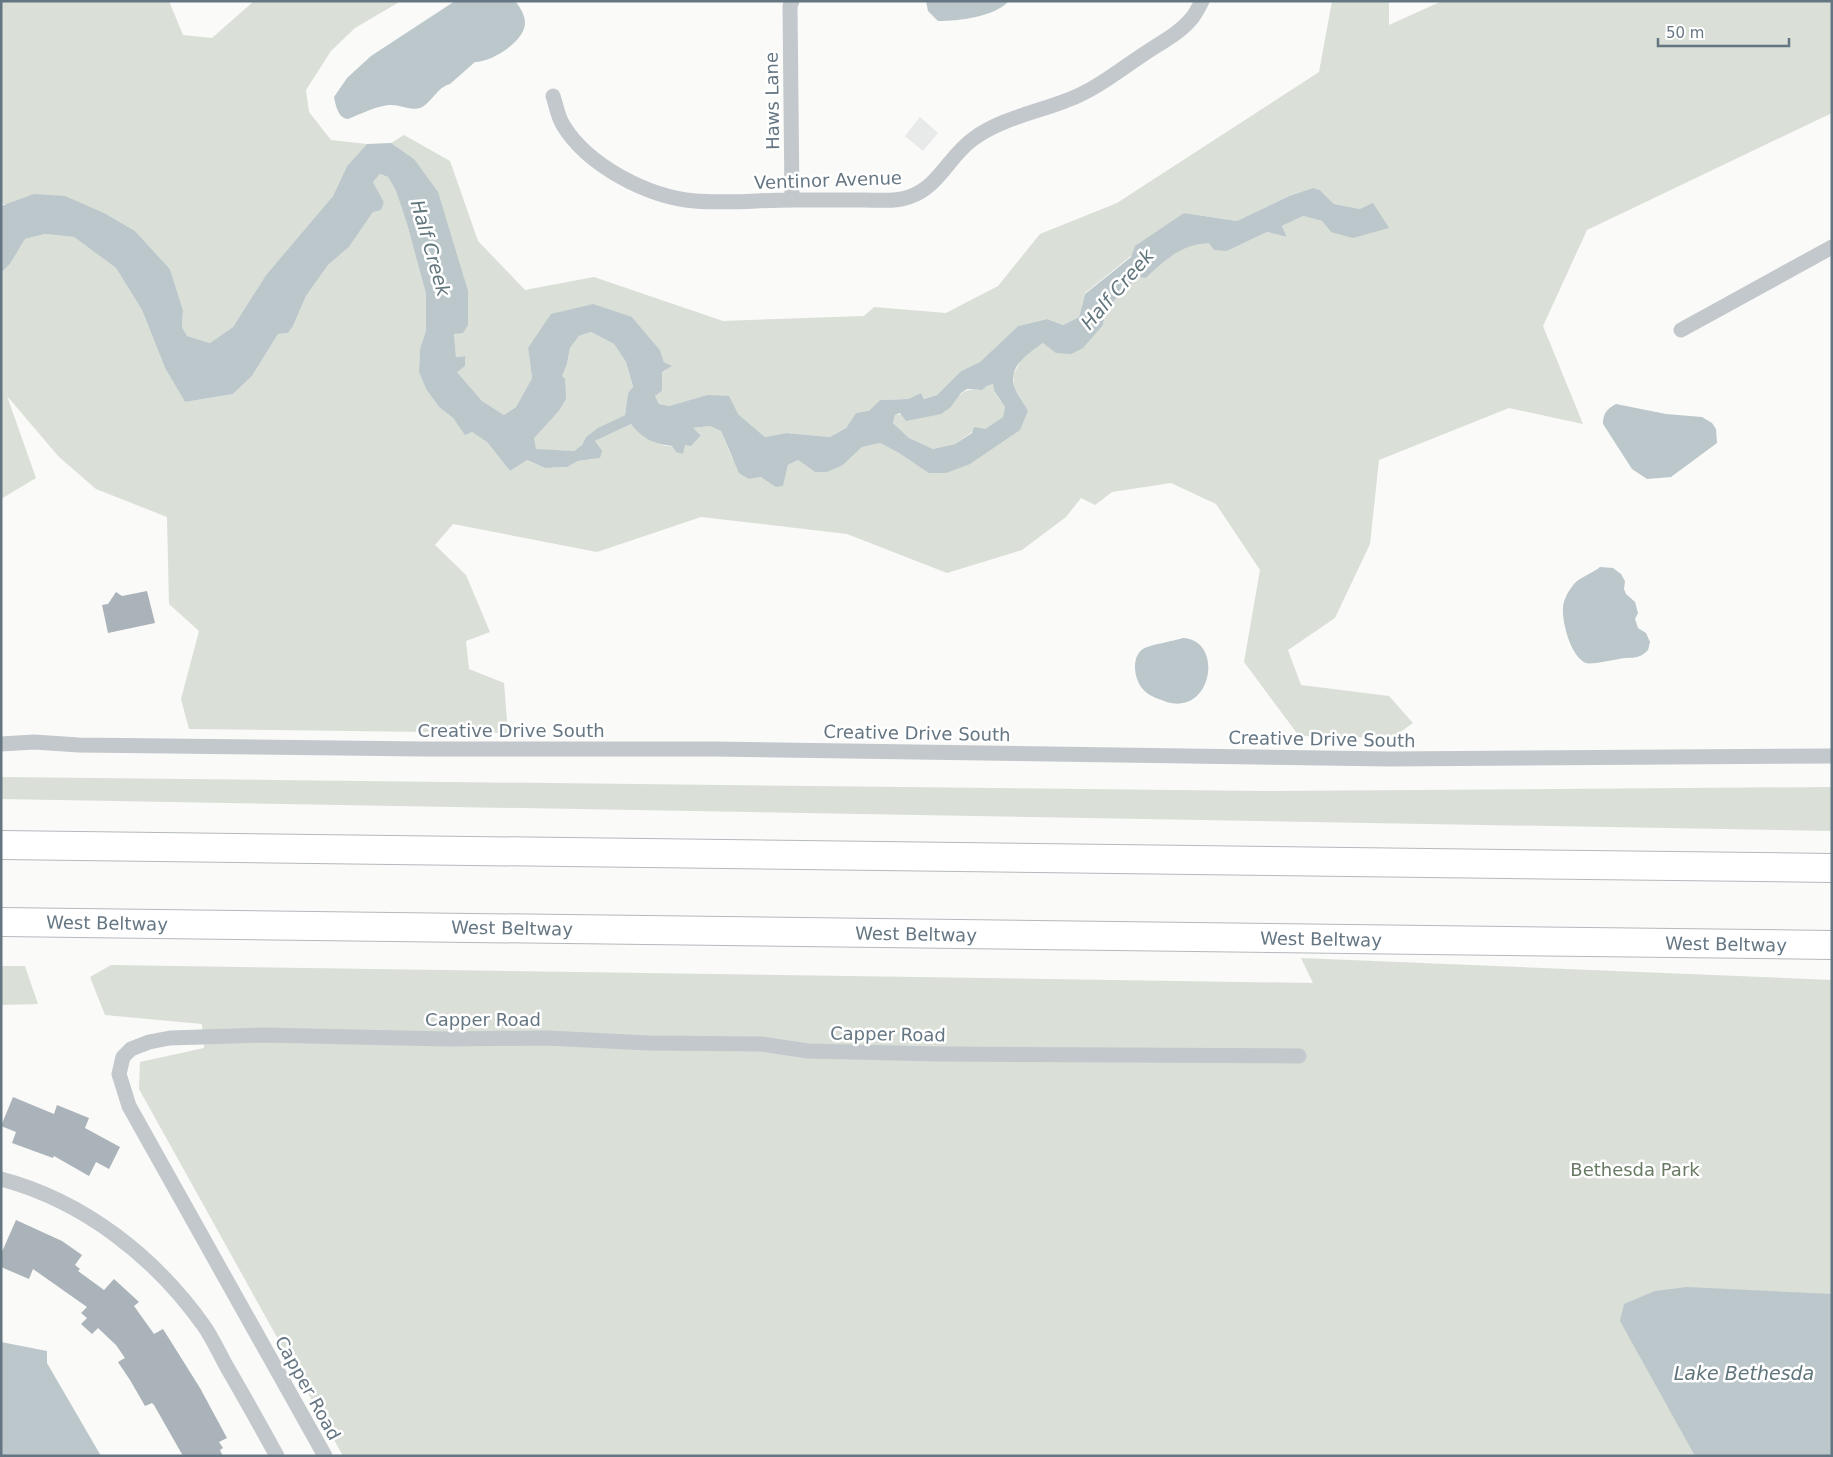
<svg xmlns="http://www.w3.org/2000/svg" width="1833" height="1457" viewBox="0 0 1833 1457" font-family="'DejaVu Sans',sans-serif">
  <rect width="100%" height="100%" fill="#fafaf8"/>
  <path fill="#e8e9e9" d="M920,117L938,133L923,151L905,136Z"/>
  <path fill="#dadfd7" d="M1,1H169L183,35L212,38L254,1H401L355,28L331,51L306,90L309,112L331,140L367,144L347,166L333,196L266,275L233,327L210,343L187,336L182,327L183,310L170,269L135,231L106,214L3,204L1,206Z
    M1332,1H1389V25L1442,1H1832V113L1587,230L1543,326L1583,424L1509,408L1379,460L1370,544L1335,618L1288,650L1301,685L1389,696L1413,723L1392,738L1299,736L1244,662L1260,570L1216,504L1171,483L1112,492L1095,505L1081,498L1066,517L1022,550L947,573L847,534L701,517L597,552L453,524L435,545L466,575L490,632L466,641L469,669L504,683L508,733L189,729L181,699L199,631L169,604L167,517L96,489L59,457L7,396L36,478L1,499V273L10,264L25,239L45,234L74,237L116,268L142,310L165,368L185,402L233,394L252,376L278,334L288,333L293,326L306,296L328,265L349,247L373,212L384,202L373,182L380,174L388,177L396,191L407,224L426,294V330L420,349L419,372L426,389L439,407L453,418L465,434L472,432L487,442L510,471L526,460L545,468L567,467L578,461L600,458L595,441L631,424C647,438 661,451 684,445C690,444 696,438 701,434L692,428L710,426L721,431L732,458L749,479L761,477L783,486L788,465L798,460L815,472L843,465L862,447L880,443L899,453L930,473L1028,411L1014,387L1013,375L1023,357L1043,343L1103,325C1108,304 1123,290 1139,276L1146,278C1161,264 1186,238 1209,243C1215,245 1222,249 1227,251L1267,232L1287,237L1282,226L1303,216L1322,221L1331,232L1360,209L1334,204L1320,190L1313,188L1289,196L1237,221L1184,213L1085,293L1079,317L1063,325L1047,319L1018,326L980,362L961,371L937,395L924,399L921,393L908,399L880,400L869,412L856,413L846,428L830,437L786,433L765,437L738,414L707,395L669,406L659,404L655,396L662,391V372L671,366L664,362L660,350L632,317L528,348L532,378L516,407L504,415L482,401L457,372L465,356L456,357L454,333L414,159L391,143L404,135L450,161L478,241L525,290L594,277L723,321L864,316L874,307L946,313L998,286L1040,234L1117,203L1319,72Z
    M591,332L614,344L626,362L633,388L628,393L625,415L598,429L586,437L582,445L574,451L536,450L533,438L558,412L561,376L567,364L570,348L579,336Z
    M993,384L994,392L1005,407L1003,417L985,429L972,432L955,444L933,449L909,438L893,423L895,415L951,407C962,391 963,389 982,390L987,386Z
    M1,777L1264,791L1832,787V831L1,799Z
    M1301,958L1832,980V1456H343L139,1089L140,1062L204,1048L202,1024L105,1015L90,977L111,965L1313,983Z
    M1,966H25L38,1004L1,1005Z"/>
  <path fill="#bbc7cb" fill-rule="evenodd" d="M455,1H515C520,7 525,15 525,23C525,41 492,62 475,62L450,84C437,87 432,103 420,108C412,111 399,104 389,105C376,106 361,114 348,119C338,118 336,106 334,97L347,78L371,56Z
    M926,1H1009C994,17 959,21 938,21L928,11Z
    M391,143L414,159L438,192L468,291V325L463,333L454,334L456,357L465,356V366L457,372L482,401L504,415L516,407L532,378L528,348L551,314L593,304L632,317L660,350L664,362L672,366L662,372V391L655,396L659,404L669,406L707,395L729,396L738,414L765,437L786,433L830,437L846,428L856,413L869,411L880,400L908,399L921,393L924,399L937,395L961,371L980,362L1018,326L1047,319L1063,325L1079,317L1085,294L1131,257L1135,246L1184,213L1237,221L1289,196L1313,188L1320,190L1334,204L1360,209L1373,203L1389,228L1353,238L1331,232L1322,221L1303,216L1282,226L1287,237L1267,232L1227,251L1214,250L1209,243C1181,244 1165,260 1146,278L1139,277L1123,290L1106,311L1103,325L1083,348L1071,354L1056,353L1043,343C1029,353 1008,366 1014,386C1017,395 1024,403 1028,411L1020,430L970,464L946,473H929L899,453L880,443L862,447L843,465L827,472H815L798,460L788,465L783,486L776,487L761,477L749,479L739,473L721,431L710,426L693,428L701,435L691,446L685,445L683,454L676,452L672,446C654,444 643,439 631,424L595,441L602,451L600,458L578,461L567,467L545,468L527,460L510,471L487,442L472,432L465,435L453,418L439,407L426,389L419,372L420,349L426,330V294L407,224L396,191L388,177L380,174L373,182L384,202L381,210L373,212L349,247L328,265L306,296L293,326L288,333L278,334L252,376L233,394L185,402L165,368L142,310L116,268L74,237L45,234L25,239L10,264L1,273V206L34,194L65,196L106,214L135,231L170,269L183,310L182,327L187,336L210,343L233,327L266,275L333,196L347,166L367,144ZM591,332L614,344L626,362L633,387L628,393L625,415L598,428L586,437L582,445L574,451L536,449L534,438L558,412L566,399L565,379L562,376L567,364L570,348L579,336ZM993,384L994,391L1005,407L1003,417L985,429L974,427L972,433L955,444L933,449L909,438L893,423L895,415L900,413L906,421L941,414L951,407L961,393L967,389L982,390L987,386Z
    M1616,404L1666,414L1702,417L1712,423L1716,429L1717,443L1671,477L1647,479L1632,469L1603,424C1603,413 1607,409 1616,404Z
    M1600,567L1613,568L1621,574L1625,581L1624,589L1626,594L1635,602L1638,613L1635,619L1638,628L1646,633L1650,642L1648,650C1637,661 1632,656 1619,659C1613,660 1590,665 1586,663C1571,657 1562,623 1563,608C1563,600 1569,590 1574,584C1580,577 1593,573 1600,567Z
    M1183,638C1225,640 1212,719 1164,701C1156,698 1147,695 1142,688C1134,678 1131,657 1143,649C1149,645 1174,641 1183,638Z
    M1687,1287L1832,1294V1456H1695L1620,1321L1624,1304L1655,1291Z
    M1,1342L47,1351V1363L101,1456H1Z"/>
  <path fill="#aab3b9" d="M147,591L155,623L108,633L102,605L108,604L116,592L122,596Z
    M13,1097L54,1114L57,1105L89,1118L85,1128L120,1147L109,1169L96,1162L89,1176L54,1156L53,1158L12,1143L16,1132L1,1126Z
    M16,1220L62,1241L82,1255L75,1265L80,1269L78,1271L104,1290L114,1279L139,1302L134,1306L154,1334L163,1329L200,1388L227,1438L219,1442L223,1448L220,1450L223,1456H183L154,1405L152,1403L145,1406L130,1380L118,1362L125,1358L116,1345L98,1328L92,1334L81,1324L87,1318L81,1313L87,1307L33,1269L29,1279L1,1267V1254Z"/>
  <g fill="none" stroke-linecap="round" stroke-linejoin="round">
    <g stroke="#b4b9bd" stroke-width="30">
      <path id="motorway" d="M1,845L1832,868
        M1,922L1832,945"/>
    </g>
    <path stroke="#c3c8cc" stroke-width="15" d="M792,1L790,6L792,200
      M553,96C556,105 558,117 563,125C588,166 648,197 695,201C731,204 767,199 802,200C823,200 843,200 864,200C878,200 895,202 909,197C939,187 949,156 973,139C1000,119 1034,113 1065,101C1094,91 1118,71 1144,54C1160,43 1180,33 1192,18C1196,13 1199,7 1202,1
      M1681,330L1832,247
      M1,744L34,742L79,745L423,749H713L1390,759L1832,756
      M1,1179C84,1201 155,1257 204,1326C213,1339 220,1355 228,1369C245,1398 261,1427 277,1456
      M325,1456L129,1106L119,1074L123,1057L131,1049L149,1042L170,1038L261,1035L448,1039L547,1038L649,1043L761,1044L808,1051L940,1054L1299,1056"/>
    <use href="#motorway" stroke="#fff" stroke-width="28"/>
  </g>
  <g text-anchor="middle" dominant-baseline="central" stroke-width="5" stroke-linejoin="round" paint-order="stroke">
    <g font-size="18" fill="#657683" stroke="#fff">
      <text transform="translate(772 101) rotate(-91)">Haws Lane</text>
      <text transform="translate(828 180) rotate(-2)">Ventinor Avenue</text>
      <text x="511" y="730">Creative Drive South</text>
      <text transform="translate(917 733) rotate(1)">Creative Drive South</text>
      <text transform="translate(1322 739) rotate(1)">Creative Drive South</text>
      <text transform="translate(107 923) rotate(1)">West Beltway</text>
      <text transform="translate(512 928) rotate(1)">West Beltway</text>
      <text transform="translate(916 934) rotate(1)">West Beltway</text>
      <text transform="translate(1321 939) rotate(1)">West Beltway</text>
      <text transform="translate(1726 944) rotate(1)">West Beltway</text>
      <text x="483" y="1019">Capper Road</text>
      <text transform="translate(888 1034) rotate(1)">Capper Road</text>
      <text transform="translate(308 1388) rotate(61)">Capper Road</text>
    </g>
    <g font-size="18" fill="#687a64" stroke="#fff">
      <text x="1635" y="1169">Bethesda Park</text>
    </g>
    <g font-size="19" font-style="italic" fill="#60757c" stroke="#fff">
      <text transform="translate(431 248) rotate(74)">Half Creek</text>
      <text transform="translate(1117 289) rotate(-49)">Half Creek</text>
      <text x="1744" y="1373">Lake Bethesda</text>
    </g>
  </g>
  <rect width="1833" height="1457" fill="none" stroke="#657683" stroke-width="5"/>
  <path d="M1658 38v8h131v-8" fill="none" stroke="#657683" stroke-width="2.5"/>
  <text x="1666" y="38" font-size="15" fill="#657683" stroke="#ffffff" stroke-width="4" paint-order="stroke">50 m</text>
</svg>
